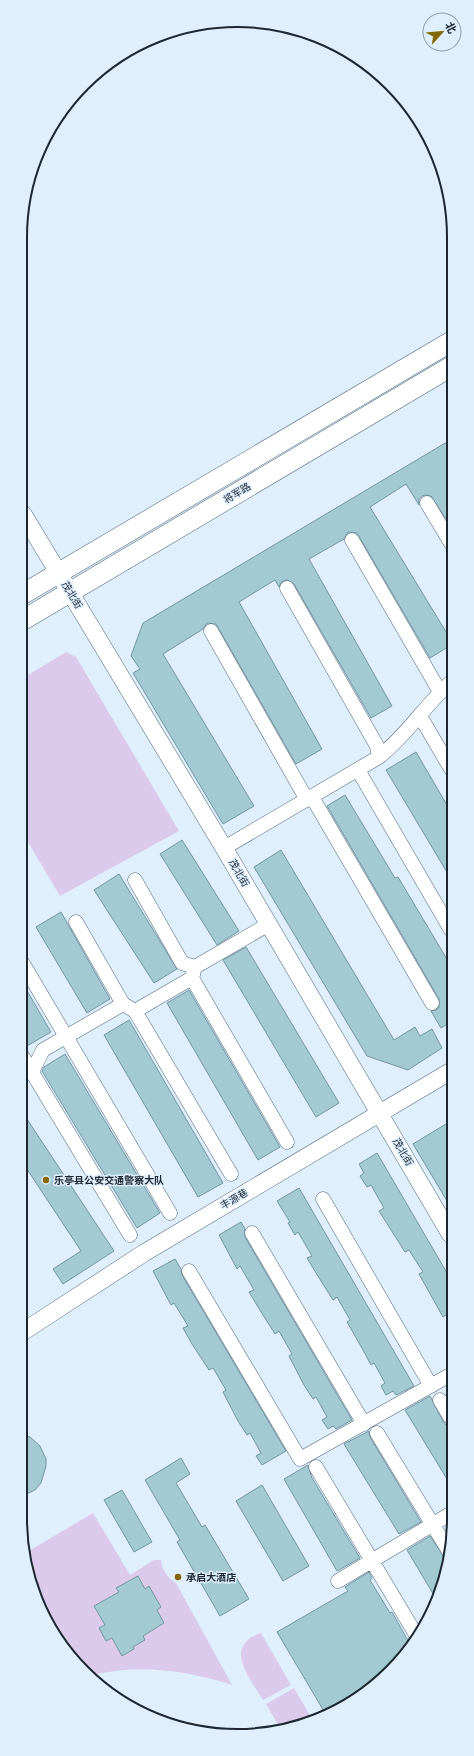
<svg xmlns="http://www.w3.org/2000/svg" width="474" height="1756" viewBox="0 0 474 1756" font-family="Quicksand,'Noto Sans SC',sans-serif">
  <rect width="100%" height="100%" fill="#dfeffe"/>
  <path fill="#dbcaec" d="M66,652L76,657L179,831L60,896L22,832L23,678Z
    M93,1513L130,1575L154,1560H161C161,1569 168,1578 176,1583L232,1685C198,1674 160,1667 124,1670C113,1671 102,1673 90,1675L74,1662L36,1602L27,1552Z
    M261,1633L291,1685L263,1700C254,1685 232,1658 245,1643C248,1638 256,1635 261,1633Z
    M294,1688L312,1719L293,1729L281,1730L266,1704Z"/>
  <path fill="#a3c9d3" stroke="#7297a1" d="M452,439V528L431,496L426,495L422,496L419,499V505L406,484L370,507L451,640V645L430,658L357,533L348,532L344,539L309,559L392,706L371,718L294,584L287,580L282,581L279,587L275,580L239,602L322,749L296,764L216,624L207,623L203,629L163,654L254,806L223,824L133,673L140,669L131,656L143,623Z
    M416,752L451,812V879L386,770Z
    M345,795L395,878L398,877L451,966V1022L441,1028L431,1011L436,1010L439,1008V999L327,806Z
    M182,840L239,931L217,945L160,854Z
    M281,850L394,1040L415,1027L420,1036L432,1029L442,1048L408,1070L367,1056L254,867Z
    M119,874L177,969L154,983L94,890Z
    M61,912L110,999L87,1013L36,927Z
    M246,947L339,1103L316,1117L223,960Z
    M22,982L51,1032L27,1046L22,1036Z
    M189,990L280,1147L258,1160L167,1003Z
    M129,1020L223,1183L198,1197L104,1035Z
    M65,1054L160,1213L137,1228L42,1071L44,1067Z
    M21,1110L114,1251L63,1284L53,1269L81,1251L21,1160Z
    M446,1124L451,1132L450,1206L413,1144Z
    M377,1153L450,1278V1313L443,1317L419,1274L423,1272L409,1250L405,1252L379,1211L384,1208L371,1185L367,1187L360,1176L364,1173L359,1164Z
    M299,1188L414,1386L396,1395L393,1391L386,1395L381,1386L385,1383L374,1363L371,1365L363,1350L347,1322L350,1320L337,1297L333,1300L316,1273L307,1258L312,1256L298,1232L295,1235L288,1223L290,1222L277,1201Z
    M241,1222L245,1229V1237L352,1420L336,1429L333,1426L328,1429L322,1420L327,1417L316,1397L313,1399L304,1385L289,1356L292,1354L279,1331L275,1334L258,1307L249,1292L254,1290L240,1266L237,1269L219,1235Z
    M175,1259L181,1269L182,1275L286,1451L262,1465L256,1456L261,1453L250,1433L247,1435L238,1421L223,1392L226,1390L213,1368L209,1370L192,1344L183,1328L188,1326L174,1303L171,1305L153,1271Z
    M430,1396L443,1421L450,1430V1484L405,1410Z
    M369,1431L370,1437L421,1522L399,1534L344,1444Z
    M20,1433L30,1437L40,1446L46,1459V1466L41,1483L35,1490L20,1497Z
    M181,1458L190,1474L176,1483L202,1527L205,1525L249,1599L220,1616L177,1542L180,1540L145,1480Z
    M308,1465L312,1478L360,1558L337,1571L284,1479Z
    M262,1485L309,1566L283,1581L236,1501Z
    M122,1490L152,1542L134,1552L104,1500Z
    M430,1536L449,1564L435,1597L407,1550Z
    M369,1572L372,1578L370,1580L390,1613L392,1612L411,1646L369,1691L325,1713L277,1632L348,1591L345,1587Z
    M138,1576L145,1589L149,1586L161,1607L157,1610L164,1623L143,1636L145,1640L133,1647L134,1649L122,1656L112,1638L106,1641L99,1628L105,1625L94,1606L119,1592L116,1588Z"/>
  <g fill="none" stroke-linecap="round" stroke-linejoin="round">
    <g stroke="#50677c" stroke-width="15">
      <path id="minor" d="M427,503L452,545
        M352,540L440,692
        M287,588L377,746L379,757
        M211,631L307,800
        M420,716L451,769
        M358,770L451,930
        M312,797L432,1003
        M224,848L379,757C407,735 425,705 451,682
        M135,880L182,963L195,967
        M22,962L170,1213
        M192,978L287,1142
        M123,1004L135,1011L231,1174
        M135,1011L192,978L195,967L269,924
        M21,1054L130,1235
        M32,1072L43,1050L123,1004L76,922
        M323,1199L431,1386
        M252,1233L364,1424
        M189,1271L300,1459L450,1375
        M440,1400L450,1417
        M377,1433L450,1553
        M316,1467L418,1638
        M338,1581L450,1514"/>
    </g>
    <g stroke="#50677c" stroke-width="18">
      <path id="tertiary" d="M23,514L224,848L450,1234
        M21,1333L144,1253L451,1071"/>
    </g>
    <g stroke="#50677c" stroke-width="21">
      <path id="secondary" d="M23,594L452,341
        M23,620L452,366"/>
    </g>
    <use href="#minor" stroke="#fff" stroke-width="14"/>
    <use href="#tertiary" stroke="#fff" stroke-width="17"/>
    <use href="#secondary" stroke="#fff" stroke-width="20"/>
  </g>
  <g fill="#836700" stroke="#dfeffe" stroke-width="1.5">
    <circle cx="46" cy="1180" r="4"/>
    <circle cx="178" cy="1577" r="4"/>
  </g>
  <g text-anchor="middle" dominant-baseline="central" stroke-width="3" stroke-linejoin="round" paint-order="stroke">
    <g font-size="10" fill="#1d2730" stroke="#dfeffe">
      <text transform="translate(237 493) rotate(-31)">将军路</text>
      <text transform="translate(72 595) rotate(59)">茂北街</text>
      <text transform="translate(239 873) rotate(60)">茂北街</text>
      <text transform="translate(403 1152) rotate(60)">茂北街</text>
      <text transform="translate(234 1199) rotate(-30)">丰源巷</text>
    </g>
    <g font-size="10" font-weight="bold" fill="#1d2730" stroke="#dfeffe" text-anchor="start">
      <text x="54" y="1180">乐亭县公安交通警察大队</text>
      <text x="186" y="1577">承启大酒店</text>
    </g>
  </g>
  <path d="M0 0H474V1756H0ZM237 27H237A210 210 0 0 1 447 237V1519A210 210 0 0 1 237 1729H237A210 210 0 0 1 27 1519V237A210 210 0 0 1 237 27Z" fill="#dfeffe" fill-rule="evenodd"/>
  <path fill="none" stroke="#1d2730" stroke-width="2" d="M237 27H237A210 210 0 0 1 447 237V1519A210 210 0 0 1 237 1729H237A210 210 0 0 1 27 1519V237A210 210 0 0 1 237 27Z"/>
  <g transform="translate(442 32) rotate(63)"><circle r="19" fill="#dfeffe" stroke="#919fac"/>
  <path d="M0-3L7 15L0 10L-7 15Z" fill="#836700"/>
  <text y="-6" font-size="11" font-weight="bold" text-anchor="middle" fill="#1d2730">北</text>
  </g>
</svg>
